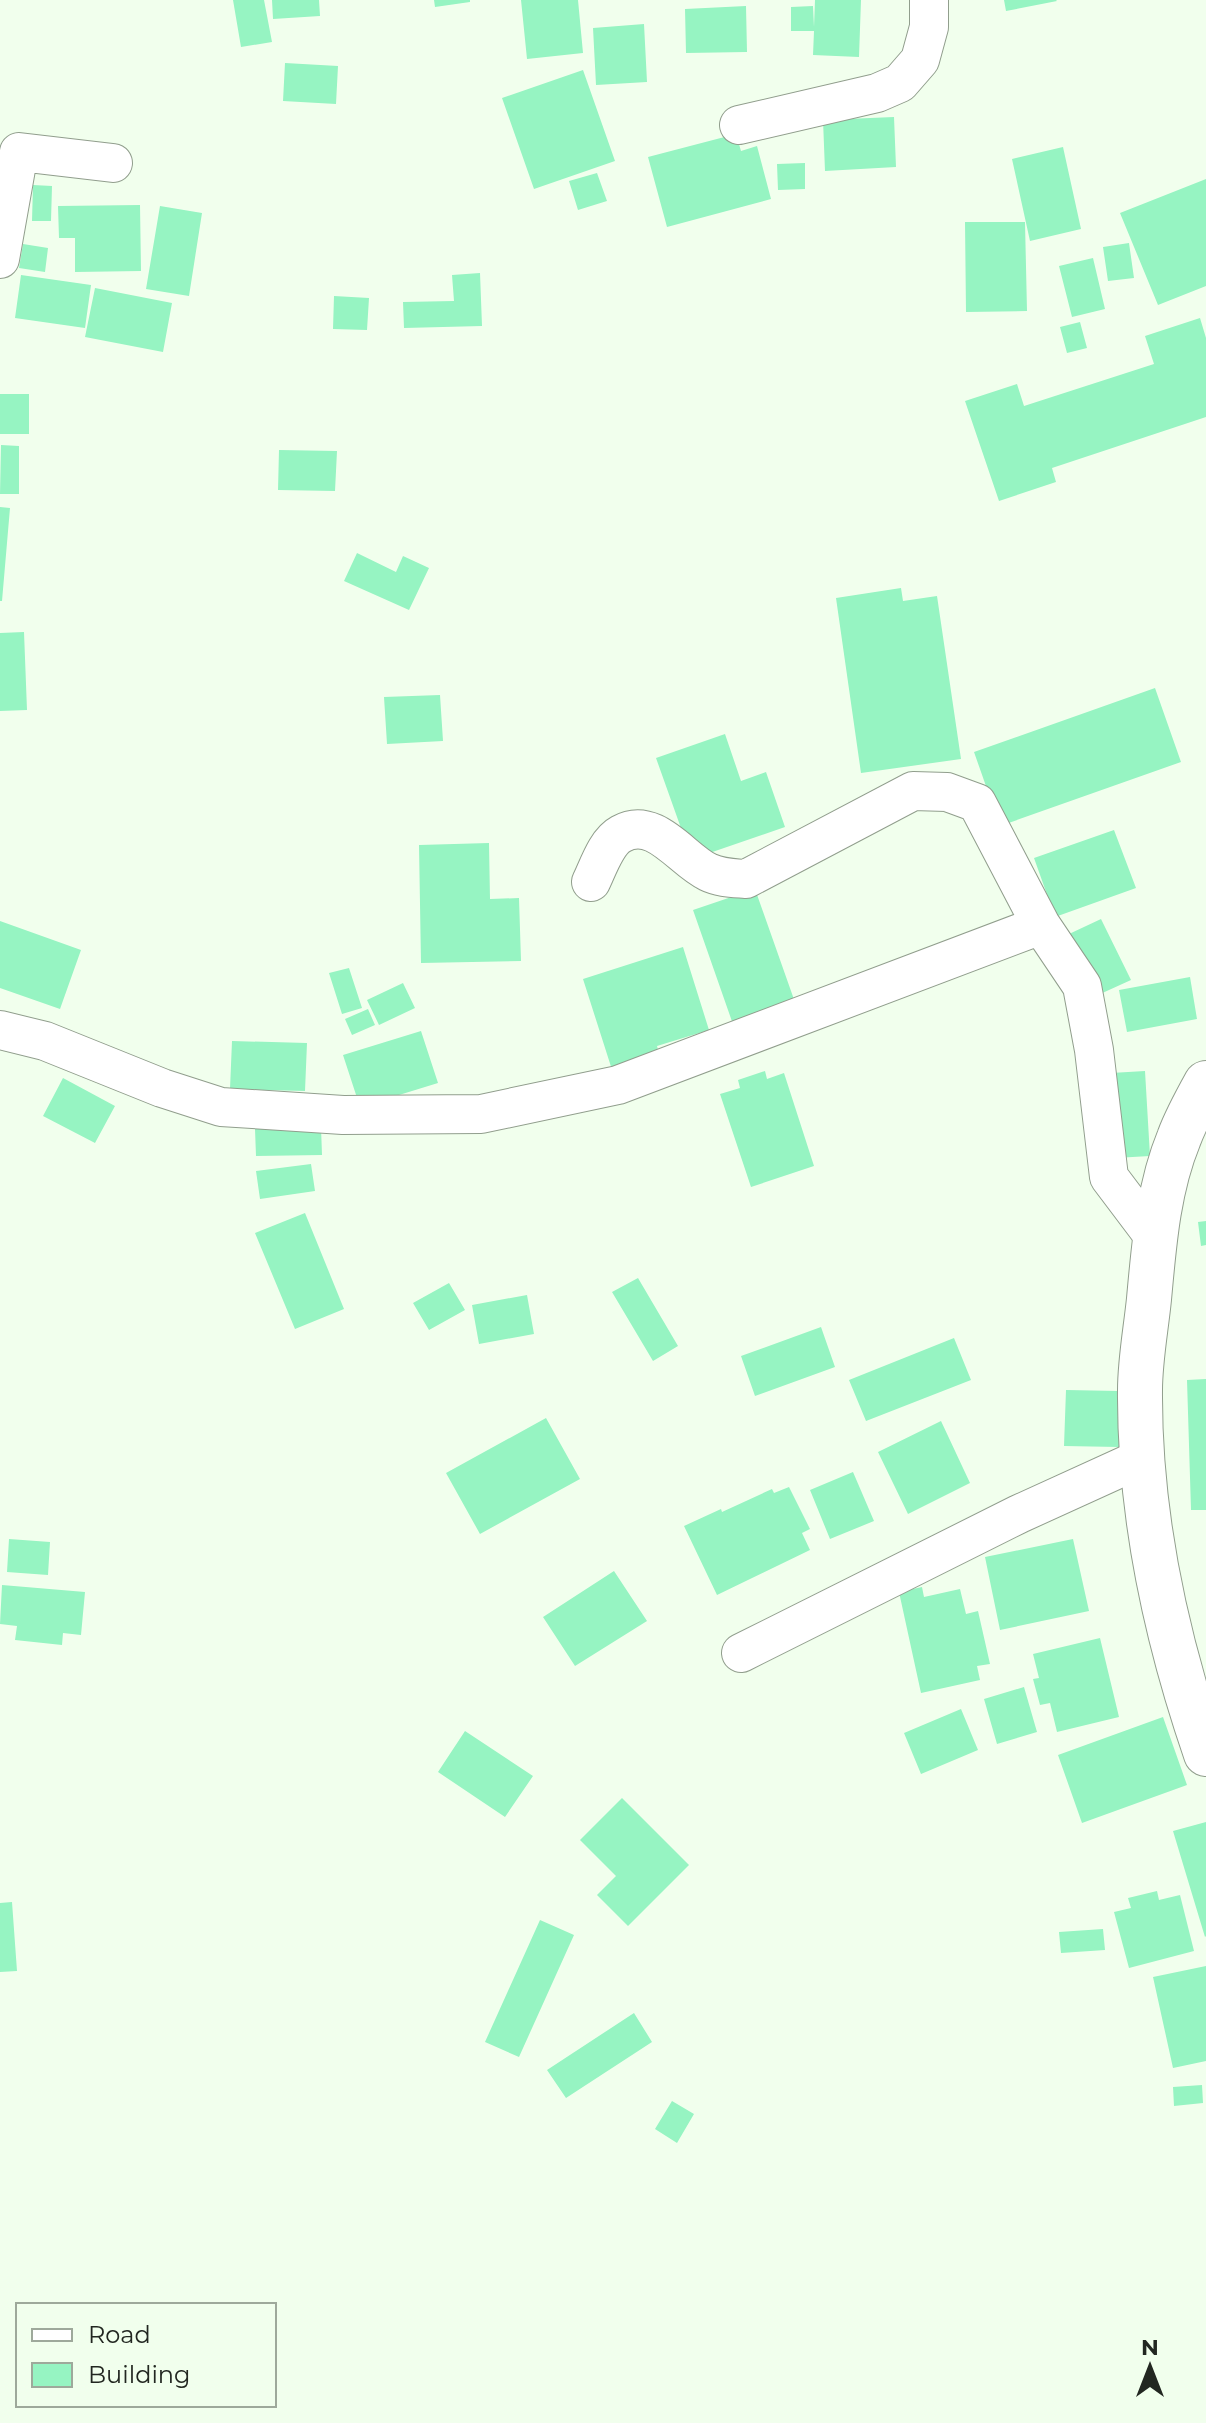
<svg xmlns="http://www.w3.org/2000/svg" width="1206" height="2423" viewBox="0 0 1206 2423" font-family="Montserrat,sans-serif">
  <rect width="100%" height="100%" fill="#f1ffed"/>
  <path fill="#96f4c2" d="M233,0H264L272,42L241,47Z
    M272,0H319L320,16L273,19Z
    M434,0H470V2L435,7Z
    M521,0H578L583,53L527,59Z
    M815,0H861L859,57L813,55L814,31H791V7L813,6L814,27Z
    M1004,0H1056L1057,1L1006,11Z
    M746,6L747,52L686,53L685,9Z
    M644,24L647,82L596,85L593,28Z
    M285,63L338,66L336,104L283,101Z
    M583,70L615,161L534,189L502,98Z
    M894,117L896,167L825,171L823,120Z
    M736,134L741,151L757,146L771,199L667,227L648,157Z
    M1063,147L1081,229L1030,241L1012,159Z
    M805,163V189L778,190L777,164Z
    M597,173L607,201L578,210L569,181Z
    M1206,179V286L1158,305L1120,213Z
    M33,185L52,186L51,221H32Z
    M140,205L141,271L75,272V238H59L58,206Z
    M160,206L202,213L189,296L146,289Z
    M965,222H1025L1027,311L966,312Z
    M1129,243L1134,278L1108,281L1103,247Z
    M23,244L48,248L45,272L19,268Z
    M1093,258L1105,309L1072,317L1059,266Z
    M480,273L482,326L404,328L403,302L454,301L452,275Z
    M21,275L91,285L85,328L15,318Z
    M95,288L172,303L163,352L85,337Z
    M334,296L369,298L367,330L333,329Z
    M1200,318L1206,338V417L1052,468L1056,482L999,501L965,401L1017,384L1024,406L1154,364L1145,336Z
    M1080,322L1087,348L1067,353L1060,327Z
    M0,394H29V434H0Z
    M1,445L19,446V494H0Z
    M279,450L337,451L335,491L278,490Z
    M0,507L10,508L2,601H0Z
    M357,553L396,572L403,556L429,568L409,610L344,581Z
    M901,588L903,601L937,596L961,759L861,773L836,598Z
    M24,632L27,710L0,711V633Z
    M1155,688L1181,762L1000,826L974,752Z
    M440,695L443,741L387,744L384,697Z
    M725,734L741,781L766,772L785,827L692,859L656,758Z
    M1114,830L1136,888L1055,917L1034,858Z
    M489,843L490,899L519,898L521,961L421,963L419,845Z
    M755,889L797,1008L735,1030L693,910Z
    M1101,919L1131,980L1098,995L1069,934Z
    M0,921L81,950L60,1009L0,988Z
    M683,947L709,1030L657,1046L661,1061L614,1076L583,979Z
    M349,968L362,1008L342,1014L329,973Z
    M1190,977L1197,1019L1127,1032L1119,990Z
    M403,983L415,1008L379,1025L367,1000Z
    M368,1009L375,1025L352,1035L345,1019Z
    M421,1031L438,1083L360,1107L343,1055Z
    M232,1041L307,1043L305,1091L230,1089Z
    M765,1071L767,1079L784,1073L814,1166L751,1187L720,1094L740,1088L738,1080Z
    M1145,1071L1150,1156L1115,1158L1111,1073Z
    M63,1078L115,1106L95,1143L43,1116Z
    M321,1127L322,1155L256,1156L255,1129Z
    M311,1164L315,1191L260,1199L256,1171Z
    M305,1213L344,1309L295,1329L255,1233Z
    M1206,1221V1245L1201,1246L1198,1222Z
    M638,1278L678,1346L653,1361L612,1292Z
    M449,1283L465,1310L429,1330L413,1303Z
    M527,1295L534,1334L479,1344L472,1305Z
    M821,1327L835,1367L755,1396L741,1356Z
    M954,1338L971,1380L866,1421L849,1380Z
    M1206,1379V1510H1191L1187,1380Z
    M1066,1390L1119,1391V1447L1064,1446Z
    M546,1418L580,1479L480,1534L446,1473Z
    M941,1421L970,1483L908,1514L878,1452Z
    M853,1472L874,1521L830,1539L810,1490Z
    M789,1487L810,1529L802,1533L810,1550L717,1595L684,1526L721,1509L722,1512L772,1489L774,1493Z
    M9,1539L50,1542L48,1575L7,1572Z
    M1073,1539L1089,1611L1000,1630L985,1557Z
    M614,1571L647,1621L575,1666L543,1617Z
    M2,1585L85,1592L81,1635L63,1633L62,1645L15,1640L17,1626L0,1624Z
    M922,1587L924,1597L960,1589L966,1614L978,1611L990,1664L977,1666L980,1680L921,1693L899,1592Z
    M1100,1638L1119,1717L1057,1732L1050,1703L1040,1705L1033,1679L1039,1678L1033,1654Z
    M1024,1687L1037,1732L997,1744L984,1699Z
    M961,1709L978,1750L921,1774L904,1733Z
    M1163,1717L1187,1785L1082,1823L1058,1755Z
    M465,1731L533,1776L505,1817L438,1772Z
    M622,1798L689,1865L628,1926L597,1895L616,1876L580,1840Z
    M1206,1822V1936L1205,1937L1173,1831Z
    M1157,1891L1159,1900L1180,1895L1194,1951L1129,1968L1114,1912L1131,1908L1128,1898Z
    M12,1902L17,1971L0,1972V1903Z
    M540,1920L574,1935L519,2057L485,2042Z
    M1103,1929L1105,1950L1061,1953L1059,1932Z
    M1206,1966V2061L1173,2068L1153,1977Z
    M634,2013L652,2042L566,2098L547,2070Z
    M1202,2085L1203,2103L1174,2106L1173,2087Z
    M672,2101L694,2114L677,2143L655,2129Z"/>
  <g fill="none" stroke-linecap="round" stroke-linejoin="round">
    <g stroke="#919e8d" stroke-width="40">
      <path id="street" d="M739,125L877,93L900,83L920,60L929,27V0
        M0,259L19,152L113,163
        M591,882C598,868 606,842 621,834C655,815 682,860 708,872C720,878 733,878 746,879L913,791L947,792L977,803L1041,925L1082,986L1094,1050L1109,1177L1155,1238
        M0,1030L45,1041L162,1088L221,1107L343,1115L481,1114L618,1085L1041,925
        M741,1653L1019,1514L1142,1458"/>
    </g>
    <g stroke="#919e8d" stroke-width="46">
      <path id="secondary" d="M1206,1083C1196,1101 1186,1119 1179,1138C1158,1189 1154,1245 1149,1299C1146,1329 1140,1360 1140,1390C1139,1514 1166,1638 1206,1754"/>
    </g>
    <use href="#street" stroke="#fff" stroke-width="38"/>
    <use href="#secondary" stroke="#fff" stroke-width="44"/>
  </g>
  <rect x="16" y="2303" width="260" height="104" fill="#f1ffed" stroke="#9ea99b" stroke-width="2"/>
  <rect x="32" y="2329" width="40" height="12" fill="#ffffff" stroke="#9ea99b" stroke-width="2"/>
  <text x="88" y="2343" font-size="24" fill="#222721">Road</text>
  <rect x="32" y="2363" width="40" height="24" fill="#96f4c2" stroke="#9ea99b" stroke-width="2"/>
  <text x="88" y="2383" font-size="24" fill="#222721">Building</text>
  <g transform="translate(1150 2367)" stroke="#f1ffed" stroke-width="6" paint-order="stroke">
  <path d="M0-6L14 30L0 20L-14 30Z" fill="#222721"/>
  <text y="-12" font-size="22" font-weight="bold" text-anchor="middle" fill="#222721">N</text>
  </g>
</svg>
